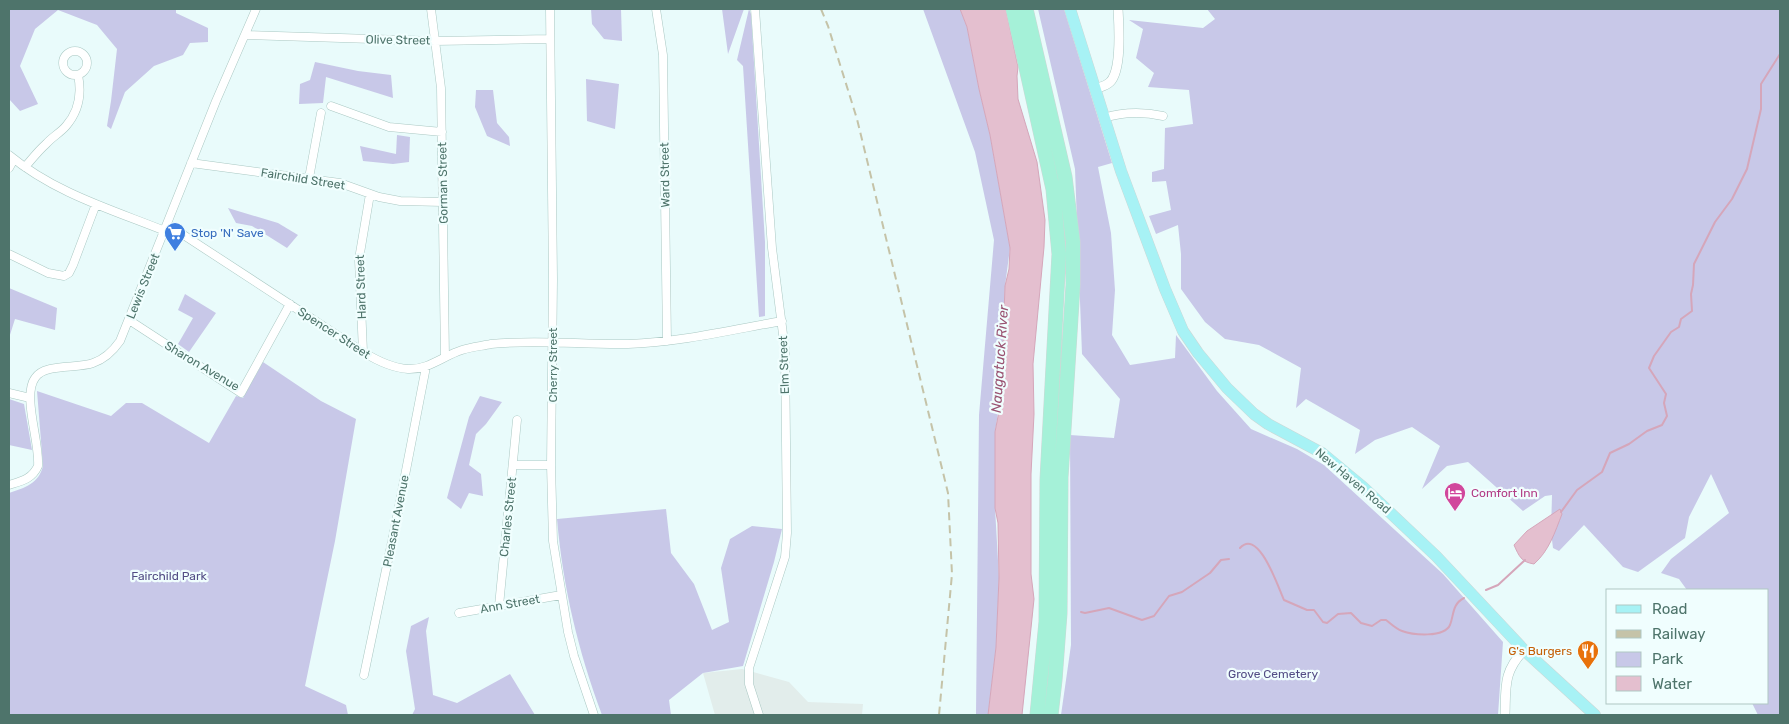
<svg xmlns="http://www.w3.org/2000/svg" width="1789" height="724" viewBox="0 0 1789 724" font-family="Rubik,sans-serif">
  <rect width="100%" height="100%" fill="#e9fbfb"/>
  <path fill="#e2edeb" d="M742,669L789,682L808,702L863,704L862,715H715L703,673Z"/>
  <path fill="#c8c8e8" d="M9,9H176V13L208,28V42L190,43L183,55L154,66L125,92L111,129L107,126L111,101L117,49L97,25L58,10L35,29L20,66L38,104L20,111L9,99Z
    M591,9H621L622,41L604,39L592,24Z
    M722,9H744L728,54Z
    M749,9L751,14L765,242V316L759,317L743,66L737,60Z
    M923,9H960L967,27L979,89L990,135L1010,248L1005,286L1001,394L995,432V508L999,578L996,647L988,715H976L979,415L994,240L975,152Z
    M1038,9H1064L1112,163L1098,167L1111,233L1115,290L1112,335L1130,365L1175,358L1176,335L1217,391L1251,429L1297,449L1324,465L1443,574L1503,642L1498,715H1061L1071,645L1070,435L1114,438L1120,399L1082,354L1075,169Z
    M1207,9H1780V715H1758L1752,703H1768V590H1687L1679,579L1661,573L1671,559L1729,513L1711,474L1689,517L1685,538L1638,572L1623,567L1584,525L1559,551L1553,548L1551,532L1552,495L1545,496L1523,511L1468,462L1447,466L1422,489L1440,446L1412,427L1375,440L1355,454L1360,430L1306,399L1296,408L1301,368L1259,345L1225,339L1205,322L1181,289V254L1178,225L1156,234L1149,216L1171,210L1166,181L1152,182V172L1164,169L1165,128L1193,124L1189,90L1148,87L1154,73L1136,58L1143,29L1129,20L1203,28L1215,19Z
    M315,62L358,71L391,75L393,98L326,77L323,103L299,104L300,84L310,80Z
    M586,79L619,84L615,129L587,121Z
    M476,90H493L497,123L509,137L510,146L487,136L475,107Z
    M397,135L410,137L409,162L393,164L363,161L360,146L396,154Z
    M228,208L278,223L298,235L287,248L252,226L236,223Z
    M9,288L57,308L55,330L15,319L9,338Z
    M185,294L216,313L189,352L178,344L193,318L178,310Z
    M263,362L321,401L356,419L335,541L305,686L346,705L348,715H9V493C25,488 39,483 43,466L37,391L111,416L126,403H142L209,443L236,396L243,398Z
    M480,396L502,402L486,424L476,434L469,465L481,474L483,496L469,493L461,509L447,498L469,417Z
    M9,399L24,404L32,450L9,445Z
    M666,509L671,553L694,584L712,630L729,622L721,568L730,539L752,526L782,529L774,562L743,666L703,673L669,700L671,715H602C578,650 563,588 557,519Z
    M429,617L426,631L433,695L457,703L510,674L535,715H412L415,709L406,651L411,626Z"/>
  <path fill="#e4bfcf" stroke="#d5a6ba" d="M960,9H1006L1018,67L1017,76L1018,99L1037,162L1045,220L1044,247L1033,364L1034,414L1031,474V574L1034,599L1022,715H988L996,647L999,578L998,523L995,508V432L1001,401L1005,286L1009,269L1010,248L990,135L979,89L967,27Z
    M1560,509L1562,514C1555,532 1549,551 1534,564C1521,562 1519,556 1514,545L1527,531Z"/>
  <g fill="none" stroke-linecap="round" stroke-linejoin="round">
    <path stroke="#d5a6ba" stroke-width="2" d="M1561,512L1577,490L1602,472L1610,453L1629,444L1647,431L1662,425L1667,416L1664,403L1666,394L1649,368L1654,356L1671,332L1679,327L1681,319L1692,311L1691,294L1693,285L1694,264L1715,222L1732,199L1747,169L1761,109V84L1780,54
      M1240,548C1259,527 1279,590 1284,600L1307,610H1314L1323,622L1327,623L1338,614L1351,613L1361,623L1372,626L1381,620H1386C1391,624 1396,629 1402,631C1413,635 1444,638 1450,625C1454,615 1452,604 1464,598
      M1486,590L1498,585L1525,560
      M1081,612L1085,613L1109,608L1142,620L1154,616L1169,596L1182,592L1210,573L1221,560L1229,559"/>
    <g stroke="#aac8c3" stroke-width="9">
      <path id="minor" d="M431,9L441,88L445,357
        M550,9L553,279L551,465L553,541L568,632L574,656L594,715
        M656,9L663,55L667,341
        M755,9L772,248L785,350L787,533L785,557L749,668V684L759,715
        M245,35L435,41L550,39
        M63 63a12 12 0 1 1 24 0a12 12 0 1 1-24 0Z
        M331,106L389,127L442,132
        M1104,118C1123,112 1144,112 1163,116
        M9,155C55,193 110,209 165,231L179,232L363,352C376,360 392,368 408,369C428,370 443,356 462,350C471,347 482,346 491,344C537,339 583,345 628,344C680,342 731,330 782,321
        M191,163L340,183L379,197L400,201L443,202
        M25,167C32,159 38,151 46,144C52,137 60,133 66,126C79,111 82,94 78,75
        M9,168L14,159
        M309,178L321,113
        M9,254L48,273L64,276L69,273L73,265L96,204
        M129,320L241,393L290,304
        M363,352L359,259L370,194
        M9,393L30,398
        M513,465H551
        M9,485C22,481 32,479 38,466C40,442 22,396 35,378C44,363 77,369 93,363C105,359 113,351 120,341L216,101L256,9
        M499,606L517,420
        M459,613L561,595
        M364,675L396,522L426,367"/>
    </g>
    <g stroke="#aac8c3" stroke-width="10">
      <path id="tertiary" d="M1095,89C1100,87 1106,86 1110,82C1122,70 1119,26 1118,9
        M1505,715C1506,687 1503,672 1524,650"/>
    </g>
    <g stroke="#cdd8d6" stroke-width="12">
      <path id="primary" d="M1070,9L1121,171L1165,289L1183,331L1198,353L1227,388L1254,414L1268,424L1322,453L1363,487L1436,556L1524,650L1595,715"/>
    </g>
    <g stroke="#cdd8d6" stroke-width="15">
      <path id="motorway" d="M1013,9L1053,189L1059,254L1047,480L1046,622L1037,715
        M1026,9L1065,177L1073,242V285L1061,477L1060,613L1055,680L1051,715"/>
    </g>
    <use href="#minor" stroke="#fff" stroke-width="8"/>
    <use href="#tertiary" stroke="#fff" stroke-width="9"/>
    <use href="#primary" stroke="#a7f2f5" stroke-width="11"/>
    <use href="#motorway" stroke="#a5f1d8" stroke-width="14"/>
    <path stroke="#c5c3a8" stroke-width="2" stroke-dasharray="8 5" stroke-linecap="butt" d="M821,9L828,26L857,119L948,493L952,574L939,715"/>
  </g>
  <defs>
    <g id="supermarket-pin" transform="scale(1.125)"><path d="M0 17L-7.5 6A9.5 9.5 0 1 1 7.5 6Z" fill="#3f7fe0" stroke="#f0fefe"/><path d="M-6-5.5h2.5l.6 2H6L4.5 2H-2.5L-4.4-4H-6ZM-1.5 3.2a1.3 1.3 0 1 0 .1 0ZM3 3.2a1.3 1.3 0 1 0 .1 0Z" fill="#fff"/></g>
    <g id="hotel-pin" transform="scale(1.125)"><path d="M0 17L-7.5 6A9.5 9.5 0 1 1 7.5 6Z" fill="#d1479c" stroke="#f0fefe"/><path d="M-6-4.5h1.5V1H6V5H4.5V3h-9V5H-6ZM-4 0a1.8 1.8 0 1 1 3.6 0ZM.5 0V-2.5h3Q6-2.5 6 0Z" fill="#fff"/></g>
    <g id="restaurant-pin" transform="scale(1.125)"><path d="M0 17L-7.5 6A9.5 9.5 0 1 1 7.5 6Z" fill="#e8710a" stroke="#f0fefe"/><path d="M-5-6h1v4h1v-4h1v4h1v-4h1v5L-1.5 .5V6h-2V.5L-5-1ZM5-6V6H3V1.5H1.5Q1.5-4 5-6Z" fill="#fff"/></g>
  </defs>
  <g fill-rule="evenodd">
    <use href="#supermarket-pin" x="175" y="233"/>
    <use href="#hotel-pin" x="1455" y="493"/>
    <use href="#restaurant-pin" x="1588" y="651"/>
  </g>
  <g text-anchor="middle" dominant-baseline="central" stroke-width="4.5" stroke-linejoin="round" paint-order="stroke">
    <g font-size="12" fill="#4e746b" stroke="#f0fefe">
      <text transform="translate(398 40) rotate(1)">Olive Street</text>
      <text transform="translate(665 175) rotate(-91)">Ward Street</text>
      <text transform="translate(303 179) rotate(9)">Fairchild Street</text>
      <text transform="translate(443 183) rotate(-91)">Gorman Street</text>
      <text transform="translate(143 286) rotate(-68)">Lewis Street</text>
      <text transform="translate(361 287) rotate(-92)">Hard Street</text>
      <text transform="translate(334 333) rotate(33)">Spencer Street</text>
      <text transform="translate(553 365) rotate(-90)">Cherry Street</text>
      <text transform="translate(784 365) rotate(-92)">Elm Street</text>
      <text transform="translate(202 366) rotate(31)">Sharon Avenue</text>
      <text transform="translate(1353 481) rotate(40)">New Haven Road</text>
      <text transform="translate(508 517) rotate(-84)">Charles Street</text>
      <text transform="translate(396 521) rotate(-79)">Pleasant Avenue</text>
      <text transform="translate(510 604) rotate(-10)">Ann Street</text>
    </g>
    <g font-size="12" fill="#366cbe" stroke="#f0fefe" text-anchor="start">
      <text x="191" y="233">Stop 'N' Save</text>
    </g>
    <g font-size="12" fill="#b23c85" stroke="#f0fefe" text-anchor="start">
      <text x="1471" y="493">Comfort Inn</text>
    </g>
    <g font-size="12" fill="#534d85" stroke="#f0fefe">
      <text x="169" y="576">Fairchild Park</text>
      <text x="1273" y="674">Grove Cemetery</text>
    </g>
    <g font-size="12" fill="#c56008" stroke="#f0fefe" text-anchor="end">
      <text x="1572" y="651">G's Burgers</text>
    </g>
    <g font-size="14" font-style="italic" fill="#9a5372" stroke="#f0fefe">
      <text transform="translate(1000 359) rotate(-86)">Naugatuck River</text>
    </g>
  </g>
  <rect width="1789" height="724" fill="none" stroke="#4e746b" stroke-width="20"/>
  <rect x="1606" y="589" width="162" height="115" fill="#f0fefe" stroke="#afc7c3"/>
  <rect x="1616" y="605" width="25" height="8" fill="#a7f2f5" stroke="#afc7c3"/>
  <text x="1652" y="614" font-size="15" fill="#4e746b">Road</text>
  <rect x="1616" y="630" width="25" height="8" fill="#c5c3a8" stroke="#afc7c3"/>
  <text x="1652" y="639" font-size="15" fill="#4e746b">Railway</text>
  <rect x="1616" y="652" width="25" height="15" fill="#c8c8e8" stroke="#afc7c3"/>
  <text x="1652" y="664" font-size="15" fill="#4e746b">Park</text>
  <rect x="1616" y="676" width="25" height="15" fill="#e4bfcf" stroke="#afc7c3"/>
  <text x="1652" y="689" font-size="15" fill="#4e746b">Water</text>
</svg>
